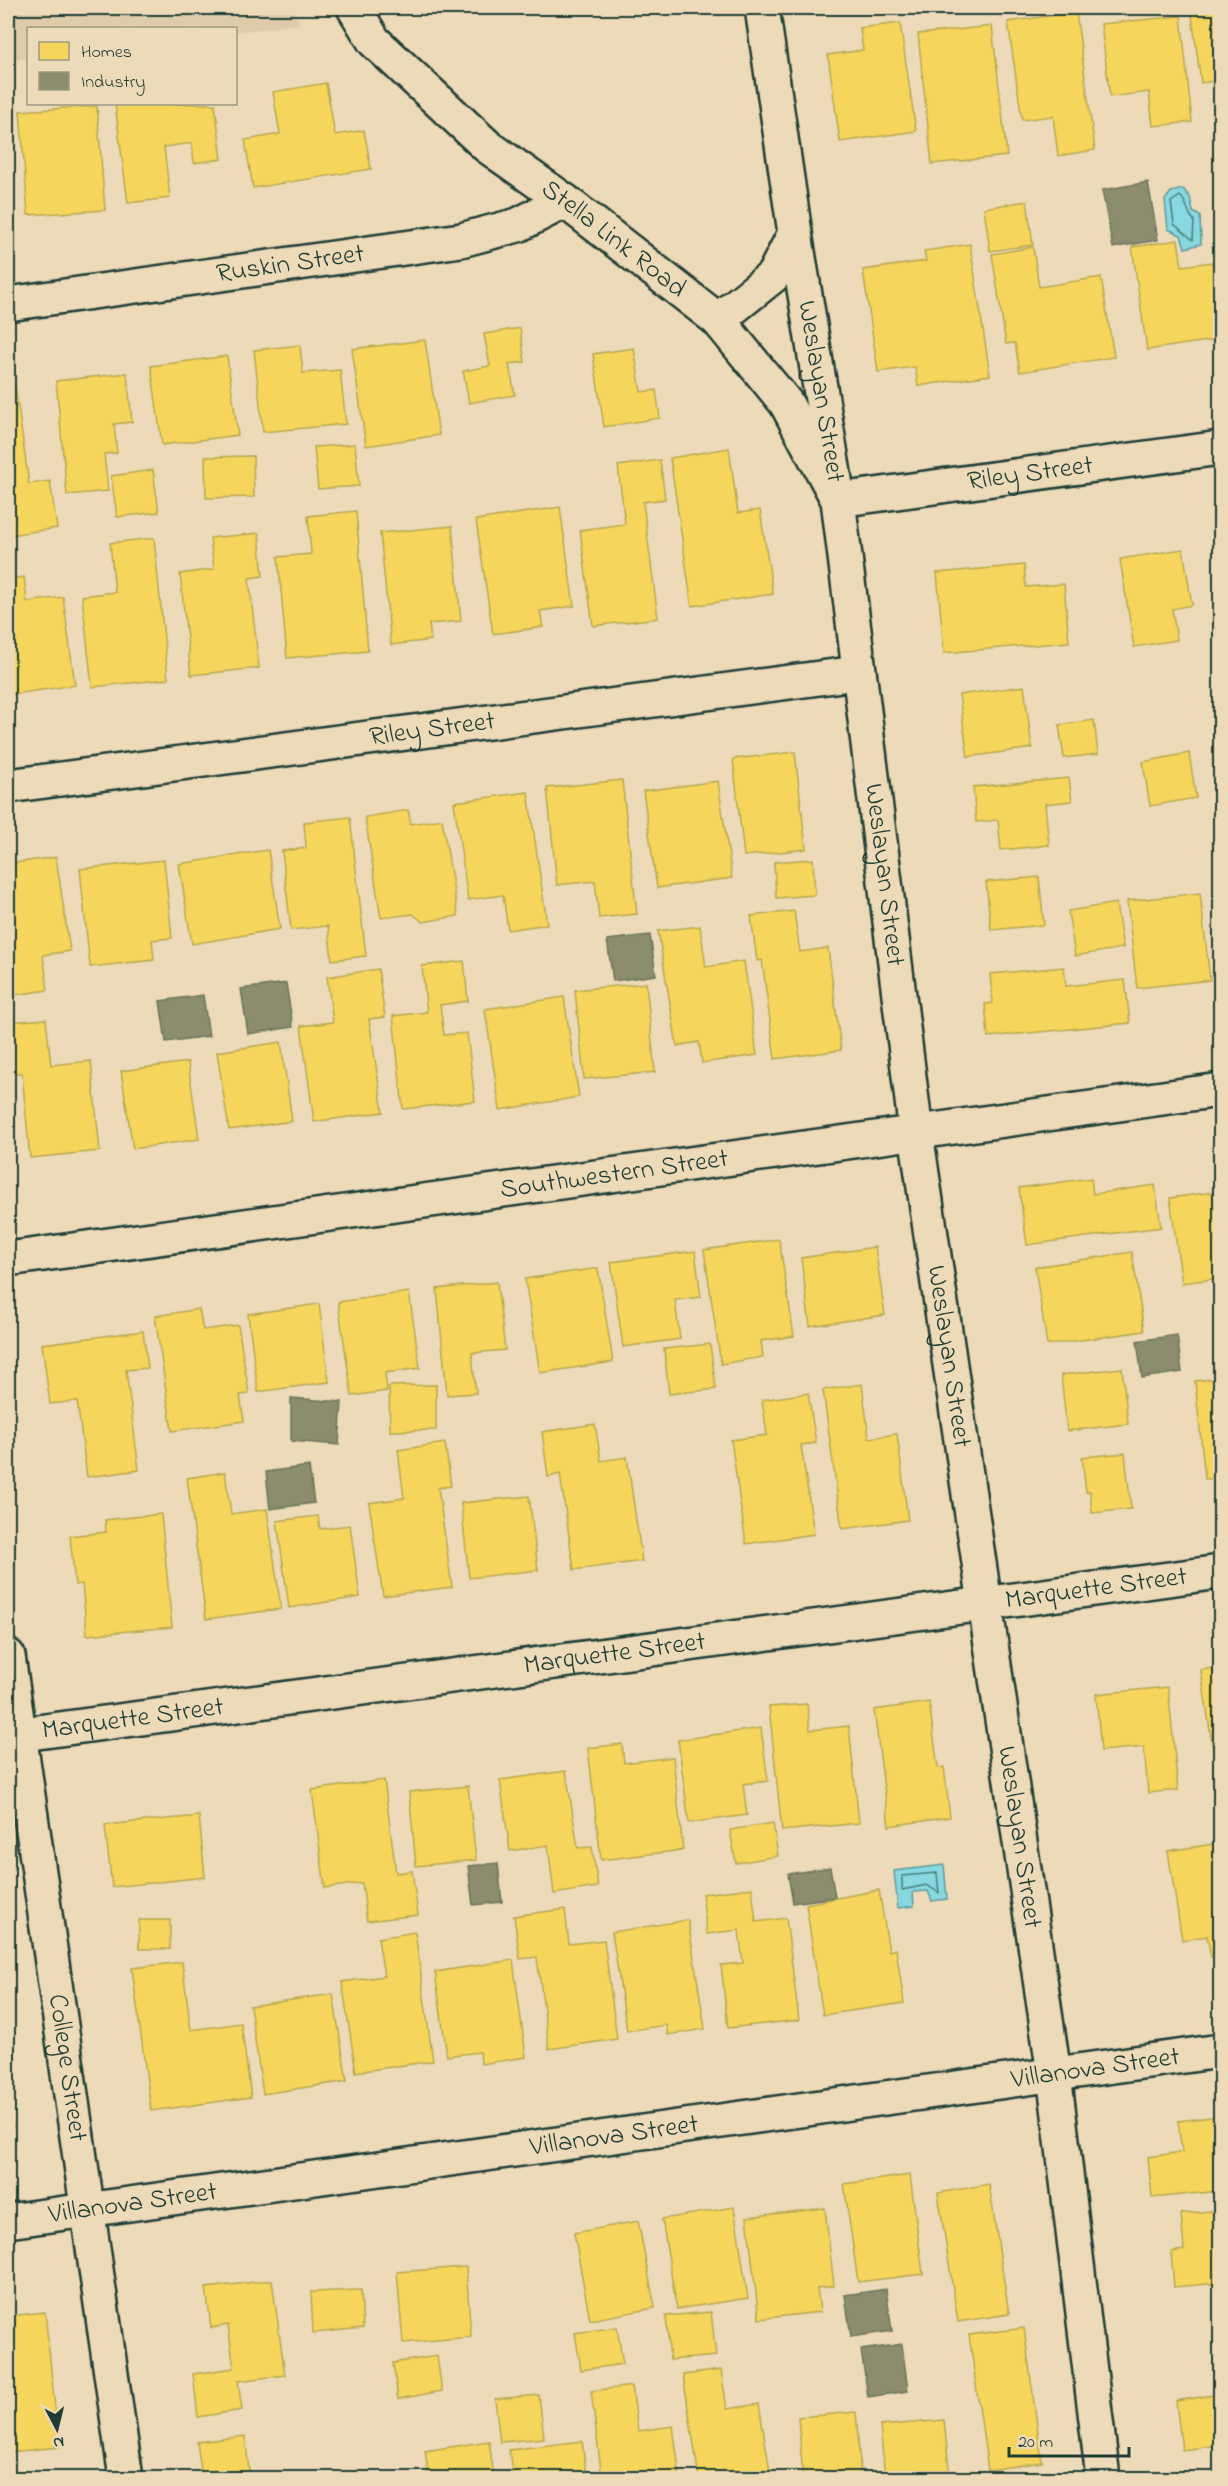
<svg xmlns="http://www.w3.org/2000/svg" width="1228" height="2486" viewBox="0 0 1228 2486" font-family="'Indie Flower',sans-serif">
  <rect width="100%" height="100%" fill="#eddab8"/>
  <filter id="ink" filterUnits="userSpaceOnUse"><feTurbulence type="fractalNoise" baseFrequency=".0167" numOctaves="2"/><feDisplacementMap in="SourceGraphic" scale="12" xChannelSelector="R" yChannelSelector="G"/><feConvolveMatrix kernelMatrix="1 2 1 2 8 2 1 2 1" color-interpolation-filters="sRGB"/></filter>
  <g filter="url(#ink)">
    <path fill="#decba9" d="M8,8H292L300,24L236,32V28H28V58L8,60Z"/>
    <path fill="#87d8e0" stroke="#5d9a9b" stroke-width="1.5" d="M1183,189L1190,197L1193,212L1200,216L1201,244L1185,248L1181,235L1168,229L1165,200L1171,192Z
      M944,1865L947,1899L932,1901L928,1891L913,1892L914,1906L898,1908L894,1871Z"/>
    <path fill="#f6d55c" stroke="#b6a750" stroke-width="1.5" d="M1191,8H1220V80L1201,83Z
      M1076,12L1095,150L1058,156L1053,116L1022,120L1008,22Z
      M1181,16L1192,122L1153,126L1149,92L1110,97L1101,24Z
      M900,23L916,131L840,142L828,55L863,50L860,28Z
      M992,26L1007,156L932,164L918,34Z
      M326,83L335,135L364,130L371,169L253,188L245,140L280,134L273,92Z
      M115,104H215L222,159L194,163L192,143L164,147L170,198L128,203Z
      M97,106L105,210L28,215L20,111Z
      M1027,201L1033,245L990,251L984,208Z
      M1178,240L1182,266L1212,262L1220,316V339L1147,350L1132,247Z
      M970,244L990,375L918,386L915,367L878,372L863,270L926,261L924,251Z
      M1033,247L1039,287L1101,277L1114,357L1020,372L1015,343L1006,344L992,254Z
      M520,328L525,362L509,364L515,395L469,403L463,371L490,366L484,334Z
      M425,340L439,435L366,446L352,349Z
      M300,345L303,373L340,370L346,424L263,432L254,350Z
      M634,348L641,392L656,390L660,418L604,427L593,354Z
      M227,356L238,435L162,445L151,366Z
      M127,373L132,422L114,424L117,453L104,454L108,491L67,495L56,381Z
      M15,385L29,484L50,481L57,528L10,535L8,514V386Z
      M355,444L359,486L318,489L314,447Z
      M729,448L738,513L760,510L773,594L692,606L670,458Z
      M253,456L254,497L206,498L205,457Z
      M660,460L665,499L643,502L658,618L593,626L580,530L625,524L618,466Z
      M153,470L159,512L117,517L111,476Z
      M560,507L574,606L540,611L543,627L493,634L476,520Z
      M356,511L368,651L287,658L278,557L311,554L308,516Z
      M452,526L461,621L429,624L431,640L391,645L380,533Z
      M259,533L263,576L249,578L259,668L191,675L180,574L214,569L210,538Z
      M154,538L168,679L92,687L82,596L115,592L110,543Z
      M1183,549L1192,605L1172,609L1177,640L1134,647L1120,559Z
      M1024,565L1026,587L1064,584L1069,642L944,653L937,573Z
      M24,577L27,602L63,597L75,685L8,695V579Z
      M1024,686L1032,748L968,757L959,695Z
      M1094,720L1098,754L1064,758L1059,725Z
      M795,752L806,849L744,856L733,759Z
      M1189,753L1196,798L1150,806L1143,762Z
      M1069,778L1072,801L1045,804L1049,845L1001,850L998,820L976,822L973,787Z
      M622,780L637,914L599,918L595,881L557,885L547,788Z
      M718,781L732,878L657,888L643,791Z
      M528,792L547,924L508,930L503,895L468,900L454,802Z
      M408,810L411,824L442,819L458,916L423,922L413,914L381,918L365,817Z
      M350,817L366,956L332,960L328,926L291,930L282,851L306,848L304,822Z
      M268,850L280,929L192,944L179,864Z
      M56,857L70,951L43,955L48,990L8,996V864Z
      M813,859L815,895L776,898L774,862Z
      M164,860L172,938L152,940L154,960L90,967L80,869Z
      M1039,877L1044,925L991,930L986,882Z
      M1200,893L1210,980L1137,988L1127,901Z
      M1116,903L1123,948L1075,956L1068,911Z
      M794,911L800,952L828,948L841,1050L775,1059L762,960L757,961L751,916Z
      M700,926L706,967L744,961L757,1055L702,1063L699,1042L677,1046L658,931Z
      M464,961L468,1001L440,1005L444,1035L467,1033L475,1101L403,1109L393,1016L427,1012L422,966Z
      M1064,967L1066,986L1125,980L1130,1023L988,1037L985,1004L993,1003L990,974Z
      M378,969L385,1017L369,1019L383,1112L314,1122L301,1026L333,1022L327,977Z
      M646,983L655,1072L584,1079L575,990Z
      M564,997L579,1097L500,1110L485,1009Z
      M46,1019L51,1065L91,1061L100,1151L30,1158L22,1073H12L8,1022Z
      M281,1042L292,1121L229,1130L217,1052Z
      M188,1062L199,1139L133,1149L121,1071Z
      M1091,1178L1093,1194L1155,1185L1161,1227L1027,1245L1019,1188Z
      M1220,1191V1278L1182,1283L1170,1198Z
      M779,1239L794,1336L761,1341L763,1357L721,1364L704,1250Z
      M875,1247L885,1315L810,1326L801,1258Z
      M695,1251L701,1297L675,1300L680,1339L623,1347L611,1262Z
      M1132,1252L1144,1331L1047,1345L1035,1267Z
      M598,1268L613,1362L540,1373L525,1279Z
      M497,1282L505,1350L472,1353L476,1393L447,1395L437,1289Z
      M409,1292L420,1368L385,1373L387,1391L352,1396L338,1302Z
      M319,1304L329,1382L258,1392L248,1314Z
      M199,1309L203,1330L238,1325L249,1394L240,1395L244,1421L172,1431L155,1316Z
      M143,1331L148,1368L126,1370L139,1470L87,1477L77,1401L50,1404L42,1344Z
      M710,1344L716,1389L669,1394L664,1349Z
      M1122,1368L1128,1424L1067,1431L1061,1375Z
      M1220,1378V1478L1205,1479L1195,1381Z
      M862,1384L869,1438L897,1434L908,1520L842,1529L823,1390Z
      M436,1385V1430L390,1431L389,1386Z
      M808,1393L816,1443L801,1445L814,1534L746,1544L731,1440L767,1435L762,1400Z
      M595,1424L601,1461L627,1457L642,1561L574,1570L560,1474L548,1477L542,1432Z
      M445,1443L451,1486L438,1488L452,1587L383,1596L369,1503L404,1498L398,1450Z
      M1125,1453L1131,1509L1092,1513L1090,1491L1086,1492L1082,1457Z
      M225,1472L231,1514L267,1509L281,1609L206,1619L187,1478Z
      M529,1496L538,1570L469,1578L461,1503Z
      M161,1514L172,1627L87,1635L82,1584L75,1585L70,1536L106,1532L105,1520Z
      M318,1516L320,1529L350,1525L360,1597L289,1608L277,1521Z
      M1220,1667V1757H1214L1201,1670Z
      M1168,1687L1178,1790L1148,1793L1144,1747L1101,1751L1096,1694Z
      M929,1702L938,1768L944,1767L950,1817L889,1826L874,1710Z
      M807,1704L810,1730L849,1726L859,1823L782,1831L769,1707Z
      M761,1728L768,1781L743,1784L747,1815L689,1823L678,1740Z
      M622,1744L624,1763L673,1757L683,1850L601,1860L588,1748Z
      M566,1771L578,1848L592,1847L598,1887L554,1894L548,1845L510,1851L500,1780Z
      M384,1780L396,1873L412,1871L418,1915L367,1921L362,1883L325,1888L312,1790Z
      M468,1786L476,1860L416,1866L409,1792Z
      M199,1816L205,1877L112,1887L105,1825Z
      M773,1823L778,1856L736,1863L730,1830Z
      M1220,1843V1955L1211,1957L1207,1936L1182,1940L1168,1851Z
      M752,1888L756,1922L786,1918L799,2020L728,2028L721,1965L743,1963L739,1930L707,1934L702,1894Z
      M879,1890L889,1951L896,1949L904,2003L823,2015L806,1904Z
      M565,1909L569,1944L604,1940L617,2039L549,2049L537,1957L520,1959L514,1916Z
      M139,1920H170V1949H139Z
      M688,1920L705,2029L668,2035L666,2025L627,2031L612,1932Z
      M415,1932L433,2061L356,2072L342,1982L384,1976L378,1938Z
      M513,1960L526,2057L481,2064L480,2052L447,2056L435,1972Z
      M182,1962L191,2030L241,2023L251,2097L151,2111L132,1968Z
      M333,1994L347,2081L263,2094L250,2006Z
      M8,2089L13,2128L8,2129Z
      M1220,2116V2191L1152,2198L1148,2157L1182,2152L1178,2121Z
      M910,2175L923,2274L858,2282L844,2184Z
      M989,2184L1009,2314L958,2322L938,2193Z
      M734,2207L748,2298L677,2309L662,2219Z
      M825,2208L834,2286L817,2288L820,2312L759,2319L747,2217Z
      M1220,2210V2283L1174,2287L1171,2252L1184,2250L1181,2214Z
      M638,2221L655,2308L590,2320L574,2233Z
      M466,2267L471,2337L403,2343L397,2272Z
      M272,2280L285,2375L238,2381L242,2410L198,2417L193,2374L234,2368L228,2325L211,2328L206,2288Z
      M361,2290L363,2328L313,2333L311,2292Z
      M45,2312L59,2447L11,2452L8,2419V2316Z
      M711,2312L716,2356L670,2360L666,2316Z
      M617,2327L623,2364L581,2370L575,2333Z
      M1024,2328L1042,2462L988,2470L969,2335Z
      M437,2356L442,2391L398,2399L393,2363Z
      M721,2370L727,2409L759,2404L771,2478H699L683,2375Z
      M632,2386L638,2431L673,2426L680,2478H602L591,2391Z
      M1220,2394V2445L1182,2450L1176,2401Z
      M539,2395L544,2438L500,2442L495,2399Z
      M856,2412L861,2478H803L798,2417Z
      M944,2420L950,2478H885L880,2426Z
      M245,2436L250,2478H202L197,2442Z
      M489,2441L494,2478H429L425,2451Z
      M582,2441L587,2478H513L509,2450Z
      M61,2474V2478H13Z"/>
    <path fill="#8c8c6e" stroke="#6b745d" stroke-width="1.5" d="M1148,182L1158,240L1113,248L1102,190Z
      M650,935L656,975L613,981L607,940Z
      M286,983L293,1027L248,1034L241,989Z
      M203,995L209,1036L166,1042L160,1001Z
      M1177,1335L1182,1372L1142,1378L1137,1341Z
      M291,1398L342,1402L339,1445L291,1441Z
      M309,1466L314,1503L270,1509L266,1472Z
      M498,1863L502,1902L473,1905L468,1866Z
      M830,1867L835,1897L793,1903L788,1874Z
      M886,2289L892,2331L851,2337L845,2295Z
      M902,2344L908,2391L868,2397L861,2350Z"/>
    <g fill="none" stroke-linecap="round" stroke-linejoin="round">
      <path stroke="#497b79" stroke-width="1.5" d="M1180,196C1188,202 1186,213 1194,220L1193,240L1174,224L1171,202Z
        M937,1873L939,1893L927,1885L902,1890V1876Z"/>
      <g stroke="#1f3d34" stroke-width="38">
        <g id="minor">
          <path id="s1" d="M8,304L461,240L518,225L565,201"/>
          <path id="s2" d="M838,500L1220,448"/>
          <path id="s3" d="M8,786L857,673"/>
          <path id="s4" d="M8,1259L1220,1090"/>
          <path id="s5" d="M8,1656L126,2478"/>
          <path id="s6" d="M8,1736L1220,1572"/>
          <path id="s7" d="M8,2221L1220,2051"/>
        </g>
      </g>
      <g stroke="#1f3d34" stroke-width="38">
        <g id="tertiary">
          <path id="s8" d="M762,8L795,233L837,492"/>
          <path d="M718,320L773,276L795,233"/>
        </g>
      </g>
      <g stroke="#1f3d34" stroke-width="38">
        <g id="secondary">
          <path id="s9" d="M354,8L374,41L487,146L565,201L718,320L786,403L838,500L916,1133L1054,2074L1103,2478"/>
        </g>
      </g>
      <use href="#minor" stroke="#eddab8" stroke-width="33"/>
      <use href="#tertiary" stroke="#eddab8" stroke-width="33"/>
      <use href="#secondary" stroke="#eddab8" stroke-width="33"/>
    </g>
  </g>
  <g text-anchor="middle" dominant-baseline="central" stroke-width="6" stroke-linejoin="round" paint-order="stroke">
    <g font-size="27" fill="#1f3d34" stroke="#eddab8">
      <text stroke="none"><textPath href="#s9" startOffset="350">Stella Link Road</textPath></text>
      <text stroke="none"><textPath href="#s1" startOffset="285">Ruskin Street</textPath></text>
      <text stroke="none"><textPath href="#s8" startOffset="388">Weslayan Street</textPath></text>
      <text stroke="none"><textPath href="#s2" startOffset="194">Riley Street</textPath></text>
      <text stroke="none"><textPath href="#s3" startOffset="428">Riley Street</textPath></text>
      <text stroke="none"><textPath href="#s9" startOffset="1077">Weslayan Street</textPath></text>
      <text stroke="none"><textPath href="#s4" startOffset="612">Southwestern Street</textPath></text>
      <text stroke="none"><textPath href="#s9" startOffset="1563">Weslayan Street</textPath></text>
      <text stroke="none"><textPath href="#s6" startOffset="1098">Marquette Street</textPath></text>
      <text stroke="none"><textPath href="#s6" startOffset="612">Marquette Street</textPath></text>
      <text stroke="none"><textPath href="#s6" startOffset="126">Marquette Street</textPath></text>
      <text stroke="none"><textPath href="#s9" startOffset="2049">Weslayan Street</textPath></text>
      <text stroke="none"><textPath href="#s5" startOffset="416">College Street</textPath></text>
      <text stroke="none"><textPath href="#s7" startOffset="1098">Villanova Street</textPath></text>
      <text stroke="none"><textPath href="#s7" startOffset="612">Villanova Street</textPath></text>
      <text stroke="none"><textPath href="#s7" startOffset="126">Villanova Street</textPath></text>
    </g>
  </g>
  <rect width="1228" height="2486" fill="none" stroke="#eddab8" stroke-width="30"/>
  <rect x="15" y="15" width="1198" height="2456" fill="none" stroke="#1f3d34" stroke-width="2" filter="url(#ink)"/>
  <rect x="27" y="27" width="210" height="78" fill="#eddab8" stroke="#9b9b83" stroke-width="1.5"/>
  <rect x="39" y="42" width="30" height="18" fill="#f6d55c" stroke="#9b9b83" stroke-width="1.5"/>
  <text x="81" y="57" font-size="18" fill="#1f3d34">Homes</text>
  <rect x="39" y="72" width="30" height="18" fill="#8c8c6e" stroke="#9b9b83" stroke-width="1.5"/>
  <text x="81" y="87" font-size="18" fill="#1f3d34">Industry</text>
  <g transform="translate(57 2429) rotate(173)" stroke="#eddab8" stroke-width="4.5" paint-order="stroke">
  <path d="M0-4.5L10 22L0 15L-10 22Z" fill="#1f3d34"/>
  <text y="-9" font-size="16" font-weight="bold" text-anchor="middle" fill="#1f3d34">N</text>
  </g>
  <path d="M1009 2447v9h120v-9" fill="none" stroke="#1f3d34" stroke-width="3"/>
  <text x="1018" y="2447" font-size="18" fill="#1f3d34" stroke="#eddab8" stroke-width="4.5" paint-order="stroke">20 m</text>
</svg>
